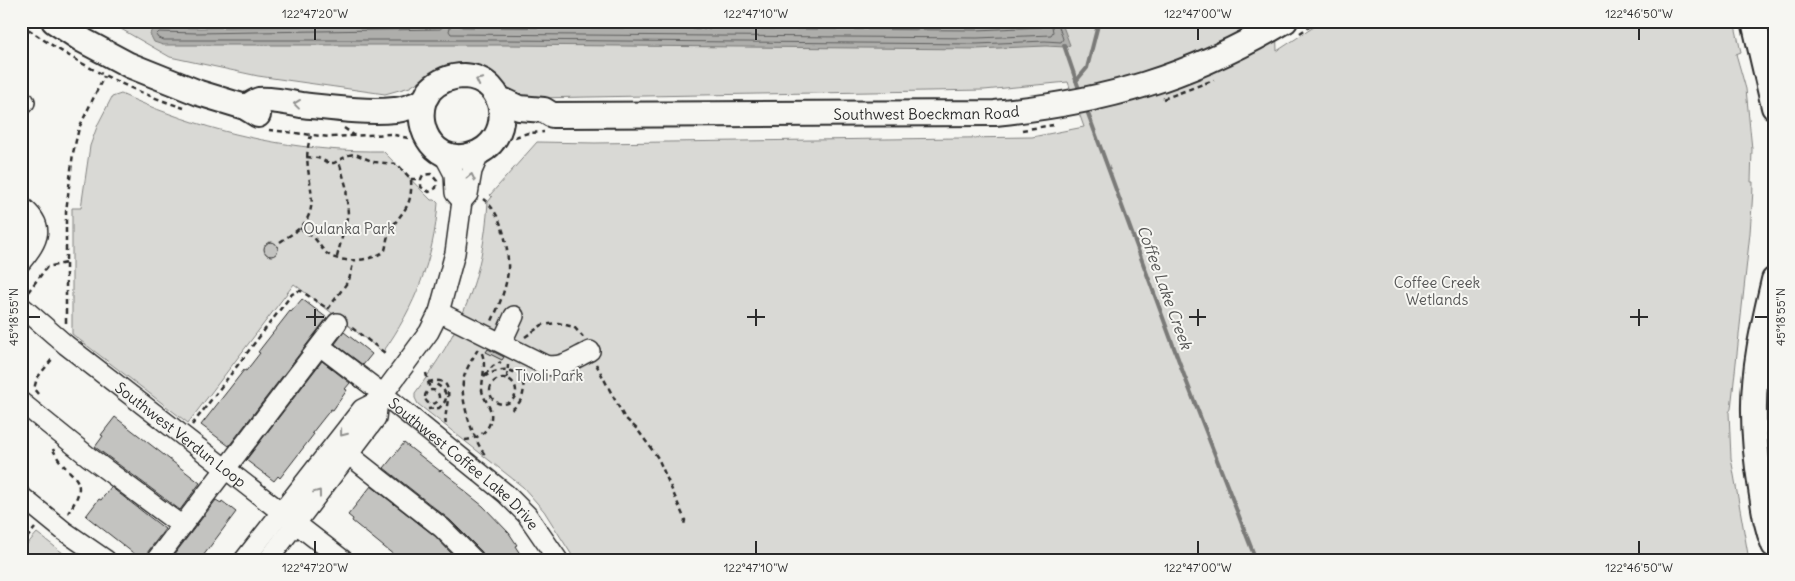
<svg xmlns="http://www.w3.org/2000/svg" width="1795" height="581" viewBox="0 0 1795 581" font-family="Delius,sans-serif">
  <rect width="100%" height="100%" fill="#f6f6f2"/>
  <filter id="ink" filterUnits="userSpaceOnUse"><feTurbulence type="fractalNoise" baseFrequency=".02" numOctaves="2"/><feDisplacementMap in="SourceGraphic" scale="10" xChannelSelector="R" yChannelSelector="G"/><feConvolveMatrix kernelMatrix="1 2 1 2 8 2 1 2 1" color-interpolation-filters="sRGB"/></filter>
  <g filter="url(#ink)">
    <path fill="#d9d9d5" stroke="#828280" d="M107,21H1276L1277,51L1323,21H1734L1741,52L1736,54L1746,89L1752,149L1751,182H1753C1753,199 1751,216 1750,233L1731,409L1729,412L1731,458L1749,560H575L544,511L523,487L418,404L415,398V393C461,332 483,279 488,202L492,197L490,195L537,142L595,143L1032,137L1084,127L1068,82L984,90L532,98L510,94L454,66L435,71L410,87L385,94L258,76L170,57Z
      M121,94C137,101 153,108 170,114C238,139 311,152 383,151L431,200H435L438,203C434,258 415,307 383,352L294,284L188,423L72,334V208H81L90,146L98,124L112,97Z
      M37,533L72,560H26L21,555V551Z"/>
    <path fill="#aeaeab" stroke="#7a7a78" d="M497,21H1061L1070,45L1065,47L1046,46L977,49L505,45H163L154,42L150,34L152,29L158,27L197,28L496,23Z"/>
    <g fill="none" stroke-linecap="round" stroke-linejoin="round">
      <path stroke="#5f5f5e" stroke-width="1" d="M445,21L444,26L440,29L197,33L159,32L156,35L158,38L164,40H505L977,44L1045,41L1061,42L1063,39L1057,21
        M452,21L449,31L451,34L977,38L1051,35L1053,32L1051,21
        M459,21V25L462,27L977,30L1041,27L1043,26V21"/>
      <path stroke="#7a7a78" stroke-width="4" d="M1064,45L1080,92
        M1076,81L1087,68L1099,21
        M1086,108L1184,375L1256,560"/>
    </g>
    <path fill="#c3c3c0" stroke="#2b2b2b" d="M264 249a7 7 0 1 1 14 0a7 7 0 1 1-14 0Z
      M302,299L327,318L229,446L201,425L244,370L246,371L260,353L258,352L290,311L291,312Z
      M344,332L372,354L363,365L335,344Z
      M488,349L504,357L502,360L486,352Z
      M322,361L350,383L345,389L347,390L333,410L331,409L312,433L314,434L280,478L278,476L274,481L246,460Z
      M115,417L200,483L180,510L95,447L103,436L101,435Z
      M404,443L440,471L441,470L459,484L458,486L483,506L509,533L517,545L515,546L524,560H485L482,552L450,520L384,468Z
      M371,486L435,536L452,554L447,560H400L352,521L353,519L348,515Z
      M111,487L165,529L147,553L145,560L137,556L86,516L99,499L101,500Z
      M216,500L221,503L222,501L236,512L200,560H170Z"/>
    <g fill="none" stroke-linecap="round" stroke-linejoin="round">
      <g stroke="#2b2b2b" stroke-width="22">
        <g id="minor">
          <path d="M21,106L25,102"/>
          <path d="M443,153L454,174L455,193L462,201"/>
          <path d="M21,206C47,226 39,240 21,262"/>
          <path id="s1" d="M21,306L66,345L343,560"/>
          <path d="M439,312L545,365C562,369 575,358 590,351"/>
          <path d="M502,342L514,316"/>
          <path id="s2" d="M320,346L383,394L506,494L527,515L558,560"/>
          <path d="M21,402L89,457L182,526"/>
          <path d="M348,454L442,528L474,560"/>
          <path d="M21,496L64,531L106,560"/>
          <path d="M156,560L337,323"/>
          <path d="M244,560L362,409L378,401"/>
          <path d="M268,560L376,418L378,401L429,332L439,312L455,253L462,201L468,194L472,171L480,153"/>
        </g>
      </g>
      <g stroke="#2b2b2b" stroke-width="28">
        <g id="major">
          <path d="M54,21L84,41L129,65L199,93L245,107L258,115"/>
          <path d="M1754,21L1774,107"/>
          <path id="s3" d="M498,98L519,108L544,110L552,115L995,113C1105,102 1189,78 1285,21"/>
          <path d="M245,107C250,105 255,101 259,100C268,99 291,103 301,105C331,108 365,113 395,110C401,110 420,104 424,100C426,98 428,93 430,90C439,81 451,76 464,76C510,78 515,142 472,155C437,166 414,131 424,100"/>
          <path d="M1774,280C1764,323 1753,368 1754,413C1754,438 1757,464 1761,489C1764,508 1766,526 1774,545"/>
        </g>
      </g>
      <path stroke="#2b2b2b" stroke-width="2.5" stroke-dasharray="5 4" stroke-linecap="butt" d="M21,24C72,61 125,89 184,108
        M1300,33L1318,21
        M1163,99L1214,80
        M344,128L354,135
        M269,130L330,137L390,134L408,138
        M1022,130L1053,125
        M515,137L528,133L544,132
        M411,179H421L423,175L431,174L437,181L436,188L429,192L421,187V179
        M483,199C502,212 509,248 508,270C507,286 499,306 492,321
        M300,228C304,231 309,234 313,237C319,242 322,251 329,255C342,264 375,261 385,250C387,244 386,239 389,234C400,210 413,211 411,179L397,164L374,162L355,154L349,155L334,163H329L318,158L306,157
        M280,242C287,237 296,232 302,226C325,200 298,169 311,136
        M337,257L348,214L346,186L339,161
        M28,292L47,267L66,263
        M328,309L349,280L354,260
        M66,323V212L73,153L79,128L104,76
        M352,328L385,353
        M525,337L542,325L558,323L574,327L583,337
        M478,349C473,358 467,367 464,377C458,396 473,439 485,455
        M596,364L624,417L637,429L658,458L685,520L684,525
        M426,373L430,390
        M485,375L493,366L501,362
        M484,377C490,373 500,369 507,370C529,374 528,400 511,410
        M490 391a13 13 0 1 1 26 0a13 13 0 1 1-26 0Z
        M507,378L508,365
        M428,382C462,374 442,410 446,425
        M425 397a7 7 0 1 1 14 0a7 7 0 1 1-14 0Z
        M38,394L34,389L37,378L53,358
        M428,409L439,408C453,397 444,386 430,382
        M192,425L292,294L298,291H301L328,309
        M465,440C480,439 493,428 491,412C489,404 483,398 482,390C482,377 487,364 481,351
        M53,449C65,479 95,474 68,513
        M21,545L35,528
        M21,559L22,560"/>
      <use href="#minor" stroke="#f6f6f2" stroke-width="19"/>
      <use href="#major" stroke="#f6f6f2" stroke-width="24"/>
    </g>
    <defs><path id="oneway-chevron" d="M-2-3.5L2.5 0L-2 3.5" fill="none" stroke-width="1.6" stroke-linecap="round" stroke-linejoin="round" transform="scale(1.25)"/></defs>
    <g stroke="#90908e">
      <use href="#oneway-chevron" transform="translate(479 81) rotate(-153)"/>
      <use href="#oneway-chevron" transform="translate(297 104) rotate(-173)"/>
      <use href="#oneway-chevron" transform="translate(471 177) rotate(-78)"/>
      <use href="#oneway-chevron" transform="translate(343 433) rotate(128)"/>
      <use href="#oneway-chevron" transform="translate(318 493) rotate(-53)"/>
    </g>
  </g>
  <path fill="none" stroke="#2b2b2b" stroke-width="2" d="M315,28V40M756,28V40M1198,28V40M1639,28V40M315,309V326M756,309V326M1198,309V326M1639,309V326M28,317H40M306,317H324M747,317H765M1189,317H1206M1630,317H1648M1755,317H1768M315,541V554M756,541V554M1198,541V554M1639,541V554"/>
  <g text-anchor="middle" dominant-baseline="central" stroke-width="4" stroke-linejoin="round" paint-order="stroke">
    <g font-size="15" fill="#2b2b2b" stroke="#f6f6f2">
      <text stroke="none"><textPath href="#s3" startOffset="432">Southwest Boeckman Road</textPath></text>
      <text stroke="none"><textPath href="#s1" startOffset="205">Southwest Verdun Loop</textPath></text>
      <text stroke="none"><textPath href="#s2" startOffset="186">Southwest Coffee Lake Drive</textPath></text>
    </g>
    <g font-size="15" fill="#565656" stroke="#f6f6f2">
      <text x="349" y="228">Oulanka Park</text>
      <text x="1437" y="282">Coffee Creek<tspan x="1437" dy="17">Wetlands</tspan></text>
      <text x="549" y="375">Tivoli Park</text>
    </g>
    <g font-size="16" font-style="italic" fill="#525251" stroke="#f6f6f2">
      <text transform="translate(1165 287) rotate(70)">Coffee Lake Creek</text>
    </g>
  </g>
  <rect width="1795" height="581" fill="none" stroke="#f6f6f2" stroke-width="55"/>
  <rect x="28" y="28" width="1740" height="526" fill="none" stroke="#2b2b2b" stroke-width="2"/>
  <g font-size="12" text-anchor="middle" fill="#2b2b2b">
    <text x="315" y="18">122°47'20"W</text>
    <text x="756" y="18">122°47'10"W</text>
    <text x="1198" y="18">122°47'00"W</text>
    <text x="1639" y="18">122°46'50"W</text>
    <text transform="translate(14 317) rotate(-90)" y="4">45°18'55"N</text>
    <text transform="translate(1781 317) rotate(-90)" y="4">45°18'55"N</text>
    <text x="315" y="572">122°47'20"W</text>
    <text x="756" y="572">122°47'10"W</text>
    <text x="1198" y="572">122°47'00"W</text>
    <text x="1639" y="572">122°46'50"W</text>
  </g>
</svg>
